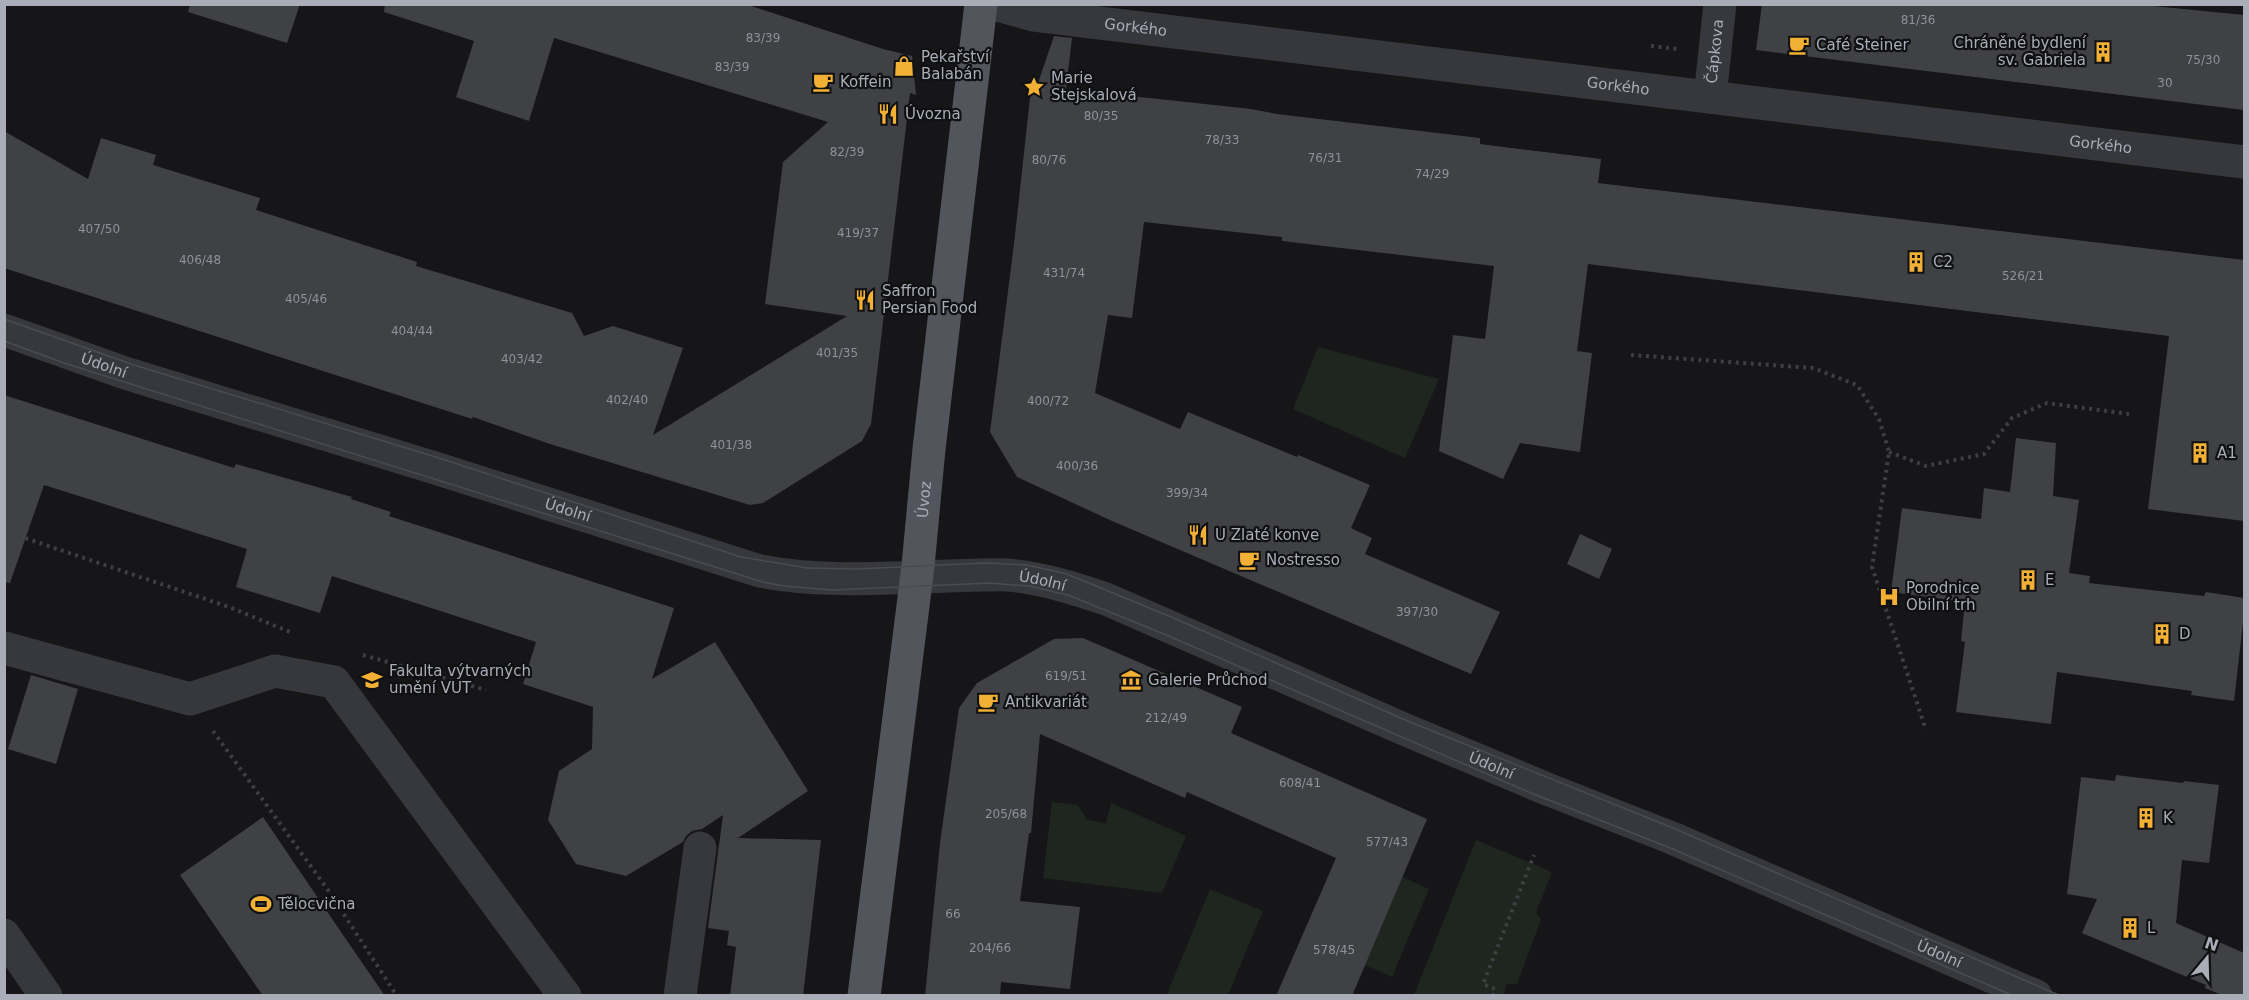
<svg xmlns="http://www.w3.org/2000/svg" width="2249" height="1000" viewBox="0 0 2249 1000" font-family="'DejaVu Sans',sans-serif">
  <rect width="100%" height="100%" fill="#161618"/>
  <path fill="#1e261f" d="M1318,347L1439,379L1405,458L1293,409Z
    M1052,802L1078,805L1087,820L1106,823L1111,803L1186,836L1162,893L1043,878Z
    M1476,840L1552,872L1536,912L1541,920L1517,984H1507L1503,995H1414Z
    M1402,877L1429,889L1392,977L1365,965Z
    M1210,889L1263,911L1228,995H1171L1167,994Z"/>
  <path fill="#404145" d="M190,4H300L287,43L188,12Z
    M385,4H745L883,49L912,56L916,95L910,93L871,424L862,441L763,503L750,505L550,444L473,417L472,419L4,268V131L88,179L101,138L156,155L153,165L260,198L256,210L417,262L416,266L572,313L584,336L613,326L683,348L653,435L847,316L765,304L783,162L828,122L554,38L529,121L456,97L474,41L384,12Z
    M1762,4H2133L2244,15V110L1756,50Z
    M1054,36L1072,38L1066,89L1251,109L1277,114L1480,138V144L1601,159L1598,183L2244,260V521L2148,509L2169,336L1588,264L1577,351L1592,353L1580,452L1520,443L1503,479L1439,451L1453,335L1485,339L1494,266L1282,241V237L1144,222L1132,318L1108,315L1095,393L1180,429L1188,412L1297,457L1298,455L1370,485L1351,528L1372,538L1365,554L1500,612L1471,674L1112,521L1017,477L990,432L1014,244L1031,89H1036Z
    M4,395L234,468L236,464L352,497L351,499L391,512L389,516L674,608L652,679L715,642L808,791L738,838L821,840L803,996H730L736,947L727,945L729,931L708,928L723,815L702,829L692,831L686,836L683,842L626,876L576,864L548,820L559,771L592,749L593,707L523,684L536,642L332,576L320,613L236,587L247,549L44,485L10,583L4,582Z
    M2016,438L2056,443L2053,496L2079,500L2069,573L2090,576L2089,583L2204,596L2206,592L2244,598V614L2234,701L2191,695L2192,691L2057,672L2051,724L1956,712L1965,642L1961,641L1965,602L1891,592L1902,508L1981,519L1984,488L2010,492Z
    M1580,534L1612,549L1599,579L1567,564Z
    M1083,638L1242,707L1231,733L1427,819L1352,996H1276L1336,858L1187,792L1185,798L1040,734L1031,833H1029L1020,901L1080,907L1070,989L1001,982L1000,996H925L940,843L959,708L977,683L1054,639Z
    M31,675L78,689L56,764L8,749Z
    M2116,775L2183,783L2184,781L2219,785L2209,863L2182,860L2176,923L2244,953V996H2224L2205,988L2206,985L2082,933L2097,899L2067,894L2081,777L2115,781Z
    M263,817L341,932L385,996H263L180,875Z"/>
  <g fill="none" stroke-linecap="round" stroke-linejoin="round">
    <path stroke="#3d3f44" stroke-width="4" stroke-dasharray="3 4.5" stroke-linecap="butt" d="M1651,46L1677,49
      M1631,355L1813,368L1857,385L1879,419L1889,452L1872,567L1926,730
      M1889,452L1926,466L1984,454L2012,418L2047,403L2129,414
      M4,531L229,607L290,632
      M363,655L486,690
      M213,731L328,890L397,996
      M1493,996L1495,989L1483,984L1534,855"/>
    <g stroke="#37383d" stroke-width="33">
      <path id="s1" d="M994,4L1034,15L2244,162"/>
      <path id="s2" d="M1710,97L1720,4"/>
      <path id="s3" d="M4,330L125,373L435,468L760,571C822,583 885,578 948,576C968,576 988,574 1008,575C1042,578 1073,588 1106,599L1406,730L1547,789L1672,838L2036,996"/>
      <path d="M4,648L190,699L275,671L334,682L565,996"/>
      <path d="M4,935L46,996"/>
      <path d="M680,996L700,848"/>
    </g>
    <path stroke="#53555c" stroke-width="33" id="s4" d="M864,996L918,566L929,449L981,4"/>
    <path stroke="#4a4c52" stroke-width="1.5" d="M4,319L134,365L439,458L741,557L807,568L857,569L985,563L1027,565L1067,574L1176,619L1410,722L1673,828L2061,996
      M4,341L67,364L763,582L784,586L832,590L990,583L1029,586L1068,595L1164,634L1531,793L1668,847L2014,996"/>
  </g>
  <defs>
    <g id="cafe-bare" transform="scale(1.62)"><path d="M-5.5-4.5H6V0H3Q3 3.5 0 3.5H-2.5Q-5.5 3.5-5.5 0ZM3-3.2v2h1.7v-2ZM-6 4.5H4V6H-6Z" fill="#f2b134" stroke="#111113" stroke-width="2.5" paint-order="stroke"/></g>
    <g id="building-bare" transform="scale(1.62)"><path d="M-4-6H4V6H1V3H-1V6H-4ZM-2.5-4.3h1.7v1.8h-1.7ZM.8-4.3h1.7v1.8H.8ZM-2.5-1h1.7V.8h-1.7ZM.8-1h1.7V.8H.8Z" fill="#f2b134" stroke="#111113" stroke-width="2.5" paint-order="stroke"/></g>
    <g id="shop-bare" transform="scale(1.62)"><path d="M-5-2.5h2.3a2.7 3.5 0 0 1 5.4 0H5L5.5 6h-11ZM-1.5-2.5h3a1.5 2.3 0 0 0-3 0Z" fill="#f2b134" stroke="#111113" stroke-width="2.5" paint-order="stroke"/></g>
    <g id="sight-bare" transform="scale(1.62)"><path d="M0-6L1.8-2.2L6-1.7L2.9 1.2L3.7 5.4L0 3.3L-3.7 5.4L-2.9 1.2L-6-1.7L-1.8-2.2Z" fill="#f2b134" stroke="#111113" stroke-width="2.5" paint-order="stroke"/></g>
    <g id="restaurant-bare" transform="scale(1.62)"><path d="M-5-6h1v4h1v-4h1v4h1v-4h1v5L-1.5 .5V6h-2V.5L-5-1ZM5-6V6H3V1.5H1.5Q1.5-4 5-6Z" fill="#f2b134" stroke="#111113" stroke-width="2.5" paint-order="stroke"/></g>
    <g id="hospital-bare" transform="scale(1.62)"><path d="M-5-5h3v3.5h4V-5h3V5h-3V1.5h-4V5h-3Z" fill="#f2b134" stroke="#111113" stroke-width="2.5" paint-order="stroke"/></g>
    <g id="university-bare" transform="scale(1.62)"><path d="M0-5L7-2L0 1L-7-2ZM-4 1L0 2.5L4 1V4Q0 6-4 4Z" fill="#f2b134" stroke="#111113" stroke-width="2.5" paint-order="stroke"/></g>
    <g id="museum-bare" transform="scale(1.62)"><path d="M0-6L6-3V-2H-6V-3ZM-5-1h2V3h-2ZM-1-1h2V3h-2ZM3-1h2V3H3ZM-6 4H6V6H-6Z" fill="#f2b134" stroke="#111113" stroke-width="2.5" paint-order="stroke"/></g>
    <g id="stadium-bare" transform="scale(1.62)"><path d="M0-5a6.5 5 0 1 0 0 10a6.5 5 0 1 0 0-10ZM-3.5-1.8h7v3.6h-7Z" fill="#f2b134" stroke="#111113" stroke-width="2.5" paint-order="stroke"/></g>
  </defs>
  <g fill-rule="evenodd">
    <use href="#cafe-bare" x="1799" y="45"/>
    <use href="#building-bare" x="2103" y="52"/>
    <use href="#shop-bare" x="904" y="66"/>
    <use href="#cafe-bare" x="823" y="82"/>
    <use href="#sight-bare" x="1034" y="87"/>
    <use href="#restaurant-bare" x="888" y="114"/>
    <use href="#building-bare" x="1916" y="262"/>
    <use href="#restaurant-bare" x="865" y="300"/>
    <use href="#building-bare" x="2200" y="453"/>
    <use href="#restaurant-bare" x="1198" y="535"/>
    <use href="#cafe-bare" x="1249" y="560"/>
    <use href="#building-bare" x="2028" y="580"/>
    <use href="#hospital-bare" x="1889" y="597"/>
    <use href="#building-bare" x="2162" y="634"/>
    <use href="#university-bare" x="372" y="680"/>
    <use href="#museum-bare" x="1131" y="680"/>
    <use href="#cafe-bare" x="988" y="702"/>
    <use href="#building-bare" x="2146" y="818"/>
    <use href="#stadium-bare" x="261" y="904"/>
    <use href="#building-bare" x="2130" y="928"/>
  </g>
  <g text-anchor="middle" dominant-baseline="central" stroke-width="4.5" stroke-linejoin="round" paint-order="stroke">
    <g font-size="12" fill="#8e929b">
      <text x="1918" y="20">81/36</text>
      <text x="763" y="38">83/39</text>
      <text x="2203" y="60">75/30</text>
      <text x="732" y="67">83/39</text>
      <text x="2165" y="83">30</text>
      <text x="1101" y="116">80/35</text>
      <text x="1222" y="140">78/33</text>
      <text x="847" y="152">82/39</text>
      <text x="1325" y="158">76/31</text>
      <text x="1049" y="160">80/76</text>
      <text x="1432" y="174">74/29</text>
      <text x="99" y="229">407/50</text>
      <text x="858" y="233">419/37</text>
      <text x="200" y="260">406/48</text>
      <text x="1064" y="273">431/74</text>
      <text x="2023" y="276">526/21</text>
      <text x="306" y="299">405/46</text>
      <text x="412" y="331">404/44</text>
      <text x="837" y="353">401/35</text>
      <text x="522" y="359">403/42</text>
      <text x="627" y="400">402/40</text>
      <text x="1048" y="401">400/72</text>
      <text x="731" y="445">401/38</text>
      <text x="1077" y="466">400/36</text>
      <text x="1187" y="493">399/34</text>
      <text x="1417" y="612">397/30</text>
      <text x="1066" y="676">619/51</text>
      <text x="1166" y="718">212/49</text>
      <text x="1300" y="783">608/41</text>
      <text x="1006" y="814">205/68</text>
      <text x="1387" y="842">577/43</text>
      <text x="953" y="914">66</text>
      <text x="990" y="948">204/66</text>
      <text x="1334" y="950">578/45</text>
    </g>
    <g font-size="15" fill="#a8adb8" stroke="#111113">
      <text stroke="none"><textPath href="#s1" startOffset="144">Gorkého</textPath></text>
      <text stroke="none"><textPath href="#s2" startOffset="46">Čápkova</textPath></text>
      <text stroke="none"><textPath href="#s1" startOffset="630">Gorkého</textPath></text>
      <text stroke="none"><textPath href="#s1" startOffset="1116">Gorkého</textPath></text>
      <text stroke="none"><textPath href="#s3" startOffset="106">Údolní</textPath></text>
      <text stroke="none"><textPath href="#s4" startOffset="500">Úvoz</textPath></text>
      <text stroke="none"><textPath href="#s3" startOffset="592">Údolní</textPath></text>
      <text stroke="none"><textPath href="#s3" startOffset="1077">Údolní</textPath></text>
      <text stroke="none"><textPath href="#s3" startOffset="1563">Údolní</textPath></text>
      <text stroke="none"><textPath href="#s3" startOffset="2049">Údolní</textPath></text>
    </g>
    <g font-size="15" fill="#a8adb8" stroke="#111113" text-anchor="start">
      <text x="2086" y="43" text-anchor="end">Chráněné bydlení<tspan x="2086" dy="17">sv. Gabriela</tspan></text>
      <text x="1816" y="45">Café Steiner</text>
      <text x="921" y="57">Pekařství<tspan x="921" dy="17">Balabán</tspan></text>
      <text x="1051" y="78">Marie<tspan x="1051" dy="17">Stejskalová</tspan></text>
      <text x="840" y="82">Koffein</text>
      <text x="905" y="114">Úvozna</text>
      <text x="1933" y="262">C2</text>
      <text x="882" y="291">Saffron<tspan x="882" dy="17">Persian Food</tspan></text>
      <text x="2217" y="453">A1</text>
      <text x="1215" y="535">U Zlaté konve</text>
      <text x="1266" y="560">Nostresso</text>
      <text x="2045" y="580">E</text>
      <text x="1906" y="588">Porodnice<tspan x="1906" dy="17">Obilní trh</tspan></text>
      <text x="2179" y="634">D</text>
      <text x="389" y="671">Fakulta výtvarných<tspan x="389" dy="17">umění VUT</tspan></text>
      <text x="1148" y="680">Galerie Průchod</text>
      <text x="1005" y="702">Antikvariát</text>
      <text x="2163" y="818">K</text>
      <text x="278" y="904">Tělocvična</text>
      <text x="2147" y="928">L</text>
    </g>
  </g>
  <rect width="2249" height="1000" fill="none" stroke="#a8adb8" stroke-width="12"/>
  <g transform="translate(2207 958) rotate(19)" stroke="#111113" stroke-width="4.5" paint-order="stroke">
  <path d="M0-4.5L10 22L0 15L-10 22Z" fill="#a8adb8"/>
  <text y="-9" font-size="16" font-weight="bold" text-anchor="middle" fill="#a8adb8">N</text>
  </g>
</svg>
